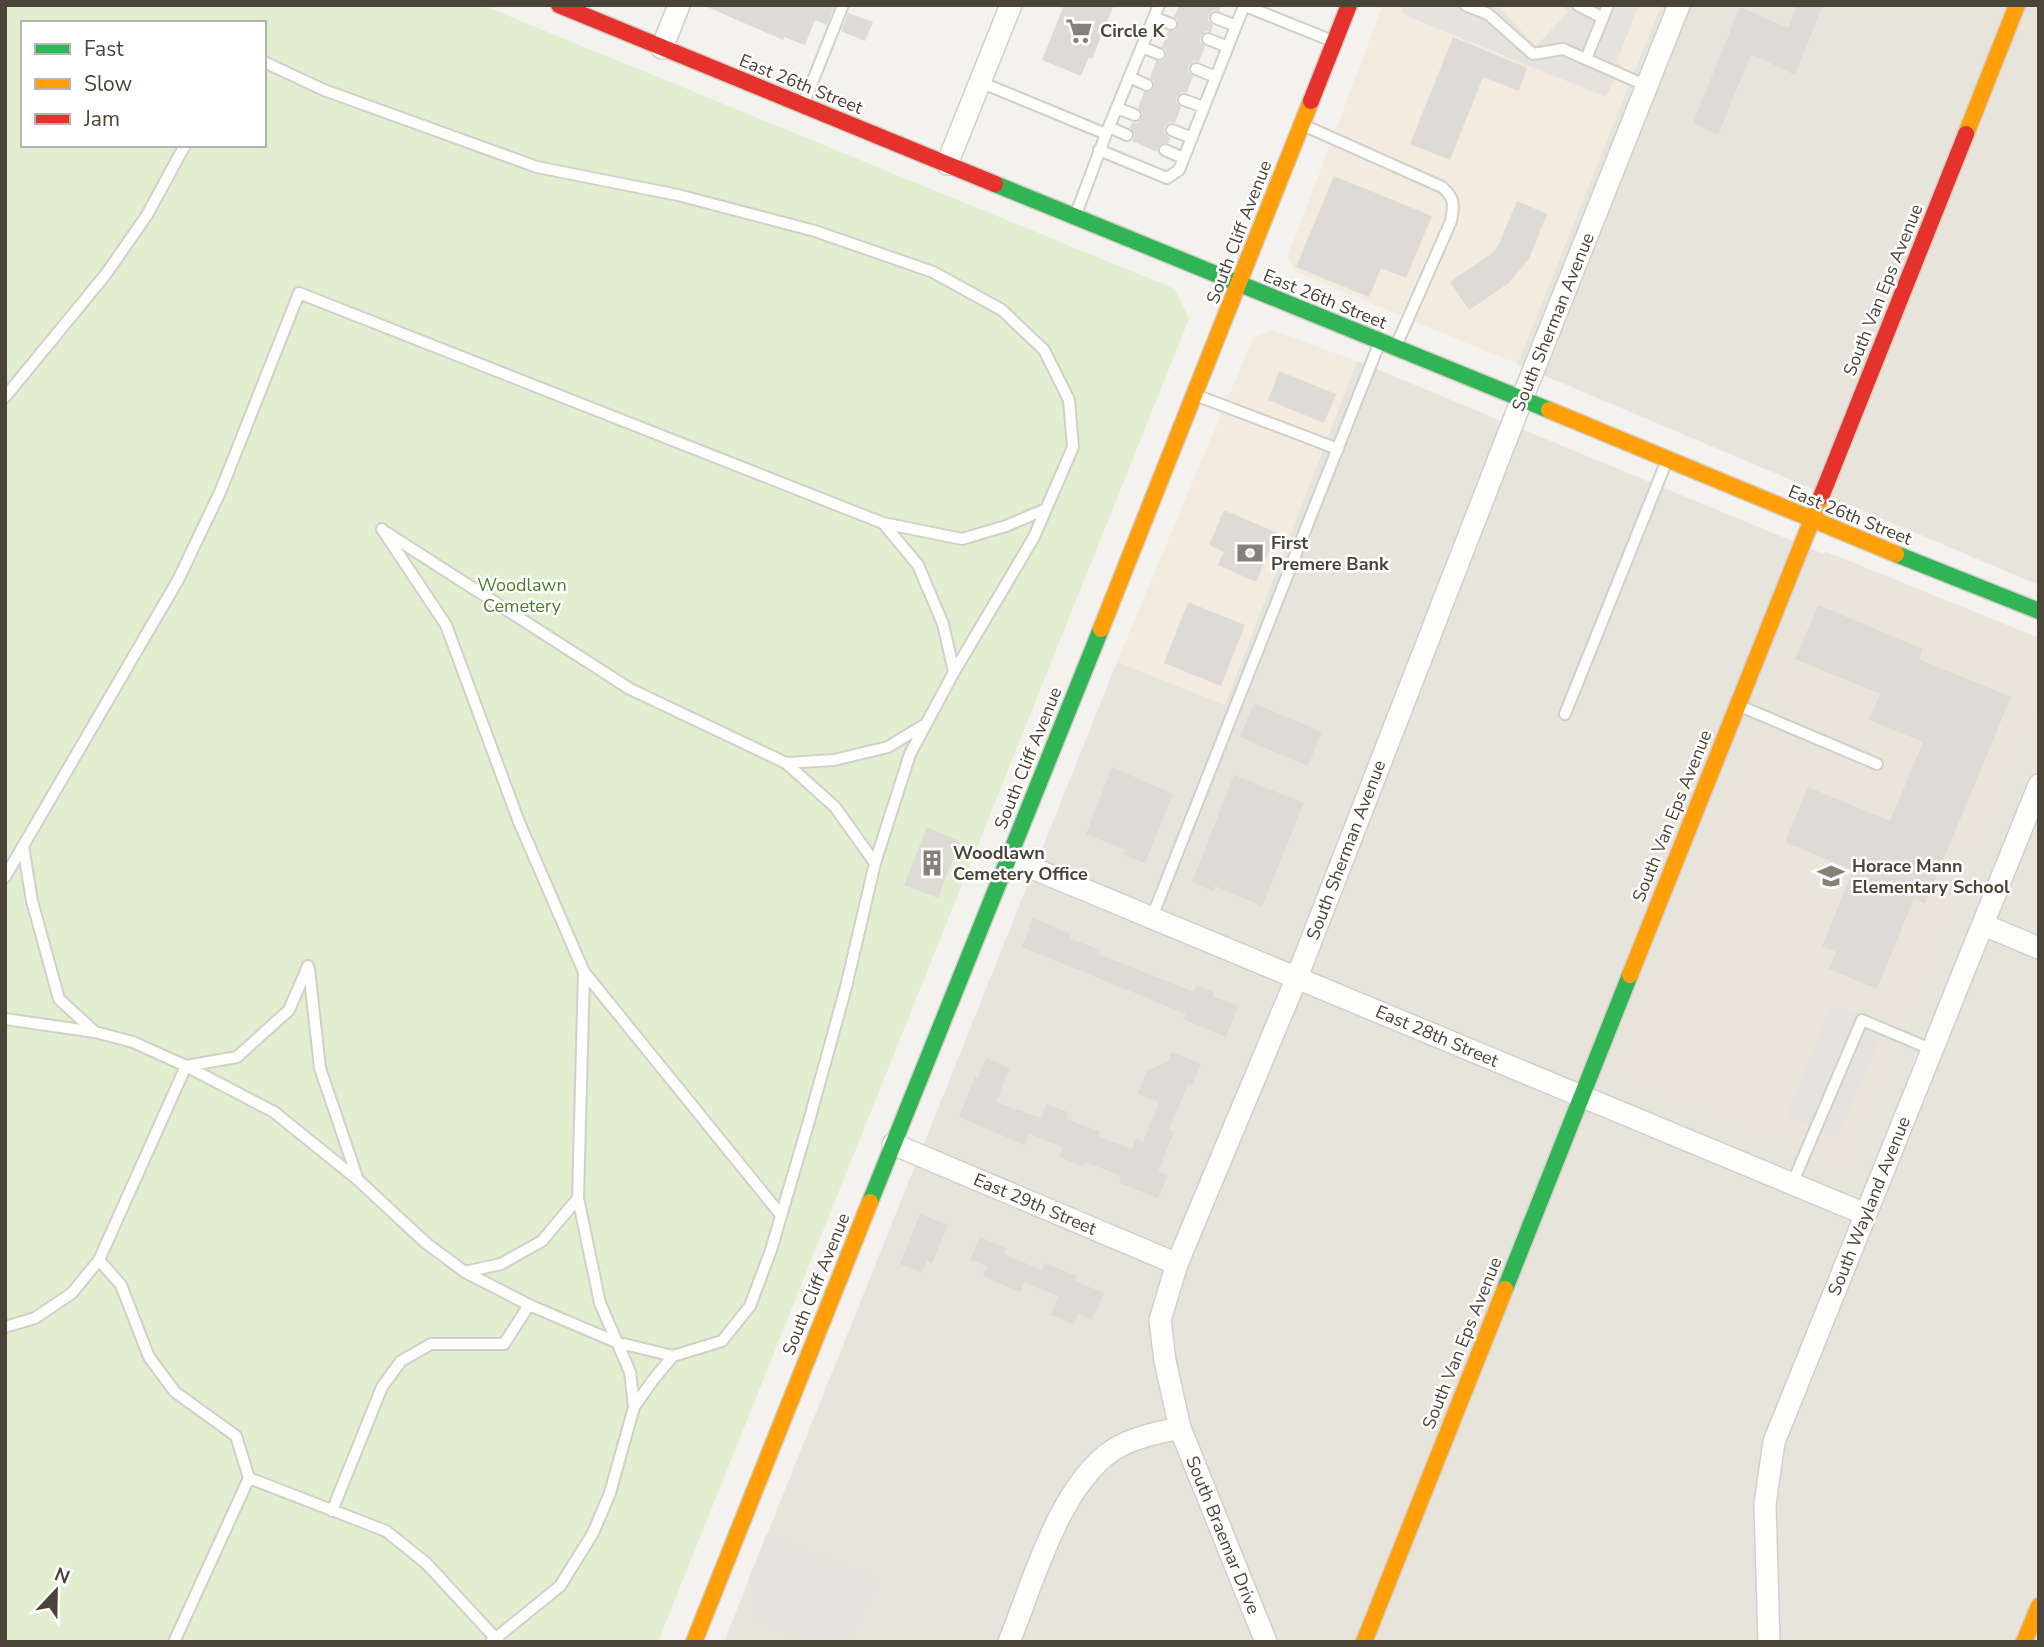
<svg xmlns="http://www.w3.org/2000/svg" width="2044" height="1647" viewBox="0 0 2044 1647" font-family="'Nunito Sans',sans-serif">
  <rect width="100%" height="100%" fill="#f4f2ee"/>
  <path fill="#e7e4dc" d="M1661,5H2039V585L1517,364Z
    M1357,361L2039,643V1642H724L1117,662L1225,704Z"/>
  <path fill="#f3ebdf" d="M1383,5H1661L1517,364L1296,272L1287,258Z
    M1272,330L1357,361L1224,705L1117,662L1253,338Z"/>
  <path fill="#eae5da" d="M1825,551L2039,638V705L1848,1174L1610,1077Z"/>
  <path fill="#e1eecf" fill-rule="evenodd" d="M7,5H482L1175,289L1189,319L658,1642H5ZM23,23H264V145H23Z"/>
  <path fill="#e6e3df" d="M1402,5H1496L1536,46L1568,12L1563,5H1639L1617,61L1621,67L1606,97L1402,14Z
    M1831,1004L1885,1025L1838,1139L1787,1116Z
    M766,1535L876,1579L850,1642H814L751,1618L759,1592L748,1581Z"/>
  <path fill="#dedbd6" d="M829,5L834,7L827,25L815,20L805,45L784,37L783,40L705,6Z
    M1064,5H1114L1092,59L1089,57L1081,76L1042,60Z
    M1179,5H1221L1219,11L1214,10L1209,14L1208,20L1213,25L1211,32L1206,31L1201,35L1200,41L1205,46L1199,62L1194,61L1189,65L1188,71L1193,76L1187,93L1182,92L1177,97L1176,102L1181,107L1175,123L1170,122L1165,126L1164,132L1170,138L1168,143L1160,144L1157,152L1132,141L1135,135L1130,128L1132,122L1137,123L1142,118L1143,113L1138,108L1144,92H1151L1154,88V81L1150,78L1156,61H1163L1166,56V50L1162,47L1168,31H1175L1178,26V20L1174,17Z
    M1797,5H1823L1795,75L1751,54L1718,135L1693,123L1740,7L1788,28Z
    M848,13L873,22L865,41L841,31Z
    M1453,37L1527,68L1519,91L1483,77L1450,160L1410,144Z
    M1334,176L1432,216L1406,278L1381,268L1369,297L1296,267Z
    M1517,201L1547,214L1529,259L1509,283L1469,310L1450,282L1491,254L1498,246Z
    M1279,371L1336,394L1324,423L1268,400Z
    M1224,510L1277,533L1256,582L1218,565L1224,552L1209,545Z
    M1188,602L1245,625L1221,686L1164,663Z
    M1818,605L1923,649L1919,659L2011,697L1925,904L1914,899L1877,989L1829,969L1836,952L1822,946L1853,870L1785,842L1808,787L1890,821L1923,742L1869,720L1880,694L1795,659Z
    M1254,703L1322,732L1308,766L1240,737Z
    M1112,767L1173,794L1145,863L1123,855L1125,850L1086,834Z
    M1234,775L1304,803L1262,906L1215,886L1213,891L1192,882Z
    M927,827L960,841L938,898L904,885Z
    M1033,918L1071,934L1069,938L1100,950L1098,954L1194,992L1197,985L1215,992L1213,996L1238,1006L1226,1037L1183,1019L1186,1014L1022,947Z
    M1172,1052L1201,1064L1192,1085L1188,1084L1169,1130L1174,1132L1158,1172L1168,1175L1158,1198L1119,1183L1121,1176L1085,1162L1084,1167L1059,1157L1063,1147L1029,1134L1025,1145L959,1117L975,1077L978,1078L986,1058L1010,1068L996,1102L1041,1118L1046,1104L1068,1112L1066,1119L1100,1132L1098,1136L1132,1149L1136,1139L1143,1142L1159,1102L1138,1094L1147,1071L1168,1061Z
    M920,1214L948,1225L932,1264L927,1261L922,1273L900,1264Z
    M980,1237L1007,1248L1004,1254L1042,1270L1045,1263L1077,1276L1075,1281L1104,1293L1092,1320L1078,1314L1074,1324L1051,1315L1058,1296L1024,1282L1020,1292L983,1276L987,1266L970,1260Z"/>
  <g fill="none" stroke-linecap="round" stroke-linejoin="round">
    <g stroke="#d2d0cb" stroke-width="14">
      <path id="lane" d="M1243,5L1335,42
        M1465,5L1488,14L1533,54L1563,49L1647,86
        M1578,5L1603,18
        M1154,17L1171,24
        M1216,18L1236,26
        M1208,39L1228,47
        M1142,47L1159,54
        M1586,59L1608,5
        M264,62L324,90L537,167L678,195L815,231L933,272L1002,310L1044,350L1069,400L1073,447L1034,537L954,672L910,754L875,863L846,987L809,1121L771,1250L750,1306L722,1341L673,1356L653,1380L634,1407L610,1493L593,1533L560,1586L491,1642
        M1196,69L1216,77
        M1129,77L1147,85
        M980,82L1106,134L1076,214
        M1184,100L1204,107
        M804,103L843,5
        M1117,108L1135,115
        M1303,125L1442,187C1455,198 1454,205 1451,221L1396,346
        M1109,127L1127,135
        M1172,130L1192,138
        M1106,134L1159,5
        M1099,150L1167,178L1179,170L1244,6
        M1165,150L1183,158
        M1198,396L1338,449
        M5,397L106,274L147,215L185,145
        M883,523L962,539L1006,526L1046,509
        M382,529L446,625L519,822L584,972L781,1215
        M387,533L630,689L786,763L835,807L875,863
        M1740,706L1877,764
        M1565,714L1667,460
        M786,763L834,760L888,747L924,725
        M5,877L23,846
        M1152,917L1379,344
        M309,969L320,1068L357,1177
        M584,972L578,1198L600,1303L630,1372L634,1407
        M5,1019L95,1032L133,1042L186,1066L274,1112L357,1179L426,1243L465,1272L529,1305L616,1342L673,1356
        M95,1032L59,999L32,901L23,846L178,580L221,490L299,293L883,523L918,565L943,624L954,672
        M1792,1184L1862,1020L1933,1050
        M99,1260L121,1285L149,1357L175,1392L236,1436L249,1478L386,1531L426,1563L499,1642
        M465,1272L501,1264L542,1241L578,1198
        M5,1327L35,1318L72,1293L99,1260L186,1066L237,1057L289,1010L308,966
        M332,1511L382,1387L401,1361L431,1344H504L529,1305
        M174,1642L249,1478"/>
    </g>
    <g stroke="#d2d0cb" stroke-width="24">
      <path id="street" d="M662,48L679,5
        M947,164L1011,5
        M1008,858L1865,1214
        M1984,925L2039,948
        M893,1144L1177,1264
        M1009,1642C1033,1583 1059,1486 1113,1450C1133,1437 1158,1433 1180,1428
        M1266,1642L1180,1428L1165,1361L1160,1320L1177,1264L1297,977L1522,399L1679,5
        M1769,1642L1765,1504L1774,1442L2039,785"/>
    </g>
    <g stroke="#d3cfc5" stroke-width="19">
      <path id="fast" d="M995,184L1549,410
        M1896,554L2039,611
        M870,1202L1101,629
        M1505,1289L1630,975"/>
    </g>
    <g stroke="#d3cfc5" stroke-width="19">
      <path id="slow" d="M1966,134L2017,5
        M1549,410L1896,554
        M1101,629L1311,101
        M1630,975L1821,497
        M694,1642L870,1202
        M1364,1642L1505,1289
        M2024,1642L2039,1606"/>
    </g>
    <g stroke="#d3cfc5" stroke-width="19">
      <path id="jam" d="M559,5L995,184
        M1311,101L1349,5
        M1821,497L1966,134"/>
    </g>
    <use href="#lane" stroke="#fdfdfc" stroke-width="10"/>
    <use href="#street" stroke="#fdfdfc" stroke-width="21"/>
    <use href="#fast" stroke="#30b455" stroke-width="16"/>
    <use href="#slow" stroke="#ff9f0a" stroke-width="16"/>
    <use href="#jam" stroke="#e5322d" stroke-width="16"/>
  </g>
  <defs>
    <g id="supermarket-bare" transform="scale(2.1)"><path d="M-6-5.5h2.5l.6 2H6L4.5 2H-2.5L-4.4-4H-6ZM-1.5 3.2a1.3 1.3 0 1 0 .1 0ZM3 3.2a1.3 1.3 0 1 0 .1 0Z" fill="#868178" stroke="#fff" stroke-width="2.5" paint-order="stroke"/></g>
    <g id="bank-bare" transform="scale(2.1)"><path d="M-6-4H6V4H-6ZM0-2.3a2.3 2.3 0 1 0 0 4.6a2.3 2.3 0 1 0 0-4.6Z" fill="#868178" stroke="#fff" stroke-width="2.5" paint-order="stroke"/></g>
    <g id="building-bare" transform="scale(2.1)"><path d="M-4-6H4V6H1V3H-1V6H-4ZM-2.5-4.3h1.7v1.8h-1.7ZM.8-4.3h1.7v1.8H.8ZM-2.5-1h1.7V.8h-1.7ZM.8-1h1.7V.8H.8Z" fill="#868178" stroke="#fff" stroke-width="2.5" paint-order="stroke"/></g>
    <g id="school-bare" transform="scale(2.1)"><path d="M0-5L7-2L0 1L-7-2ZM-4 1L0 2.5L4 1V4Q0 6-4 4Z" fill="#868178" stroke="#fff" stroke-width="2.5" paint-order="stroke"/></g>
  </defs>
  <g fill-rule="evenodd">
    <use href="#supermarket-bare" x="1079" y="31"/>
    <use href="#bank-bare" x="1250" y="553"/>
    <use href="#building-bare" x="932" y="863"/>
    <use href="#school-bare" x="1831" y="876"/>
  </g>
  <g text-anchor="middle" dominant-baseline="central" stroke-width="5" stroke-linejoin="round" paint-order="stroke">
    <g font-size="18" font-weight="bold" fill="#4b4439" stroke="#fff" text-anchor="start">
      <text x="1100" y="31">Circle K</text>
      <text x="1271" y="543">First<tspan x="1271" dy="21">Premere Bank</tspan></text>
      <text x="953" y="853">Woodlawn<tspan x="953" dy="21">Cemetery Office</tspan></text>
      <text x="1852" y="866">Horace Mann<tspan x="1852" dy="21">Elementary School</tspan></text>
    </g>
    <g font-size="18" fill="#4b4439" stroke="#fff">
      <text transform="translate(801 84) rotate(22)">East 26th Street</text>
      <text transform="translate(1239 232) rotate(-69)">South Cliff Avenue</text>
      <text transform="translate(1883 290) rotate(-68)">South Van Eps Avenue</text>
      <text transform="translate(1325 299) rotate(22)">East 26th Street</text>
      <text transform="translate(1553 322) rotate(-68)">South Sherman Avenue</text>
      <text transform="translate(1850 515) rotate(22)">East 26th Street</text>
      <text transform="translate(1028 758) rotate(-68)">South Cliff Avenue</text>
      <text transform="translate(1672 816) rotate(-68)">South Van Eps Avenue</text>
      <text transform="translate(1346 850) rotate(-69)">South Sherman Avenue</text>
      <text transform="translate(1437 1036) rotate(23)">East 28th Street</text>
      <text transform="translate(1035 1204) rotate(23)">East 29th Street</text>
      <text transform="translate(1869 1206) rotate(-68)">South Wayland Avenue</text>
      <text transform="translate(816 1284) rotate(-68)">South Cliff Avenue</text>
      <text transform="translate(1462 1343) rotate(-68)">South Van Eps Avenue</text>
      <text transform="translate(1223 1535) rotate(68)">South Braemar Drive</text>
    </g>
    <g font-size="18" fill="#4a7f2a" stroke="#fff">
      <text x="522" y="585">Woodlawn<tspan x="522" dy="21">Cemetery</tspan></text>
    </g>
  </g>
  <rect width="2044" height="1647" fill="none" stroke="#4b4439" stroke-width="14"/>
  <rect x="21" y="21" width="245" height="126" fill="#ffffff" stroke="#b7b4b0" stroke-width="2"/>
  <rect x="35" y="44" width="35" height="10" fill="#30b455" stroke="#b7b4b0" stroke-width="2"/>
  <text x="84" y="56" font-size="21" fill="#4b4439">Fast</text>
  <rect x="35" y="79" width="35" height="10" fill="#ff9f0a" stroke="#b7b4b0" stroke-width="2"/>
  <text x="84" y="91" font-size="21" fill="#4b4439">Slow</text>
  <rect x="35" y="114" width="35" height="10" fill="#e5322d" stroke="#b7b4b0" stroke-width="2"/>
  <text x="84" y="126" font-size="21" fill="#4b4439">Jam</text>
  <g transform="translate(56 1591) rotate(22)" stroke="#ffffff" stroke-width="5" paint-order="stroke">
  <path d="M0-5L12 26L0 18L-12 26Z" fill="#4b4439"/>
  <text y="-10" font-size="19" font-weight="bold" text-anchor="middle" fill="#4b4439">N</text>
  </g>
</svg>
